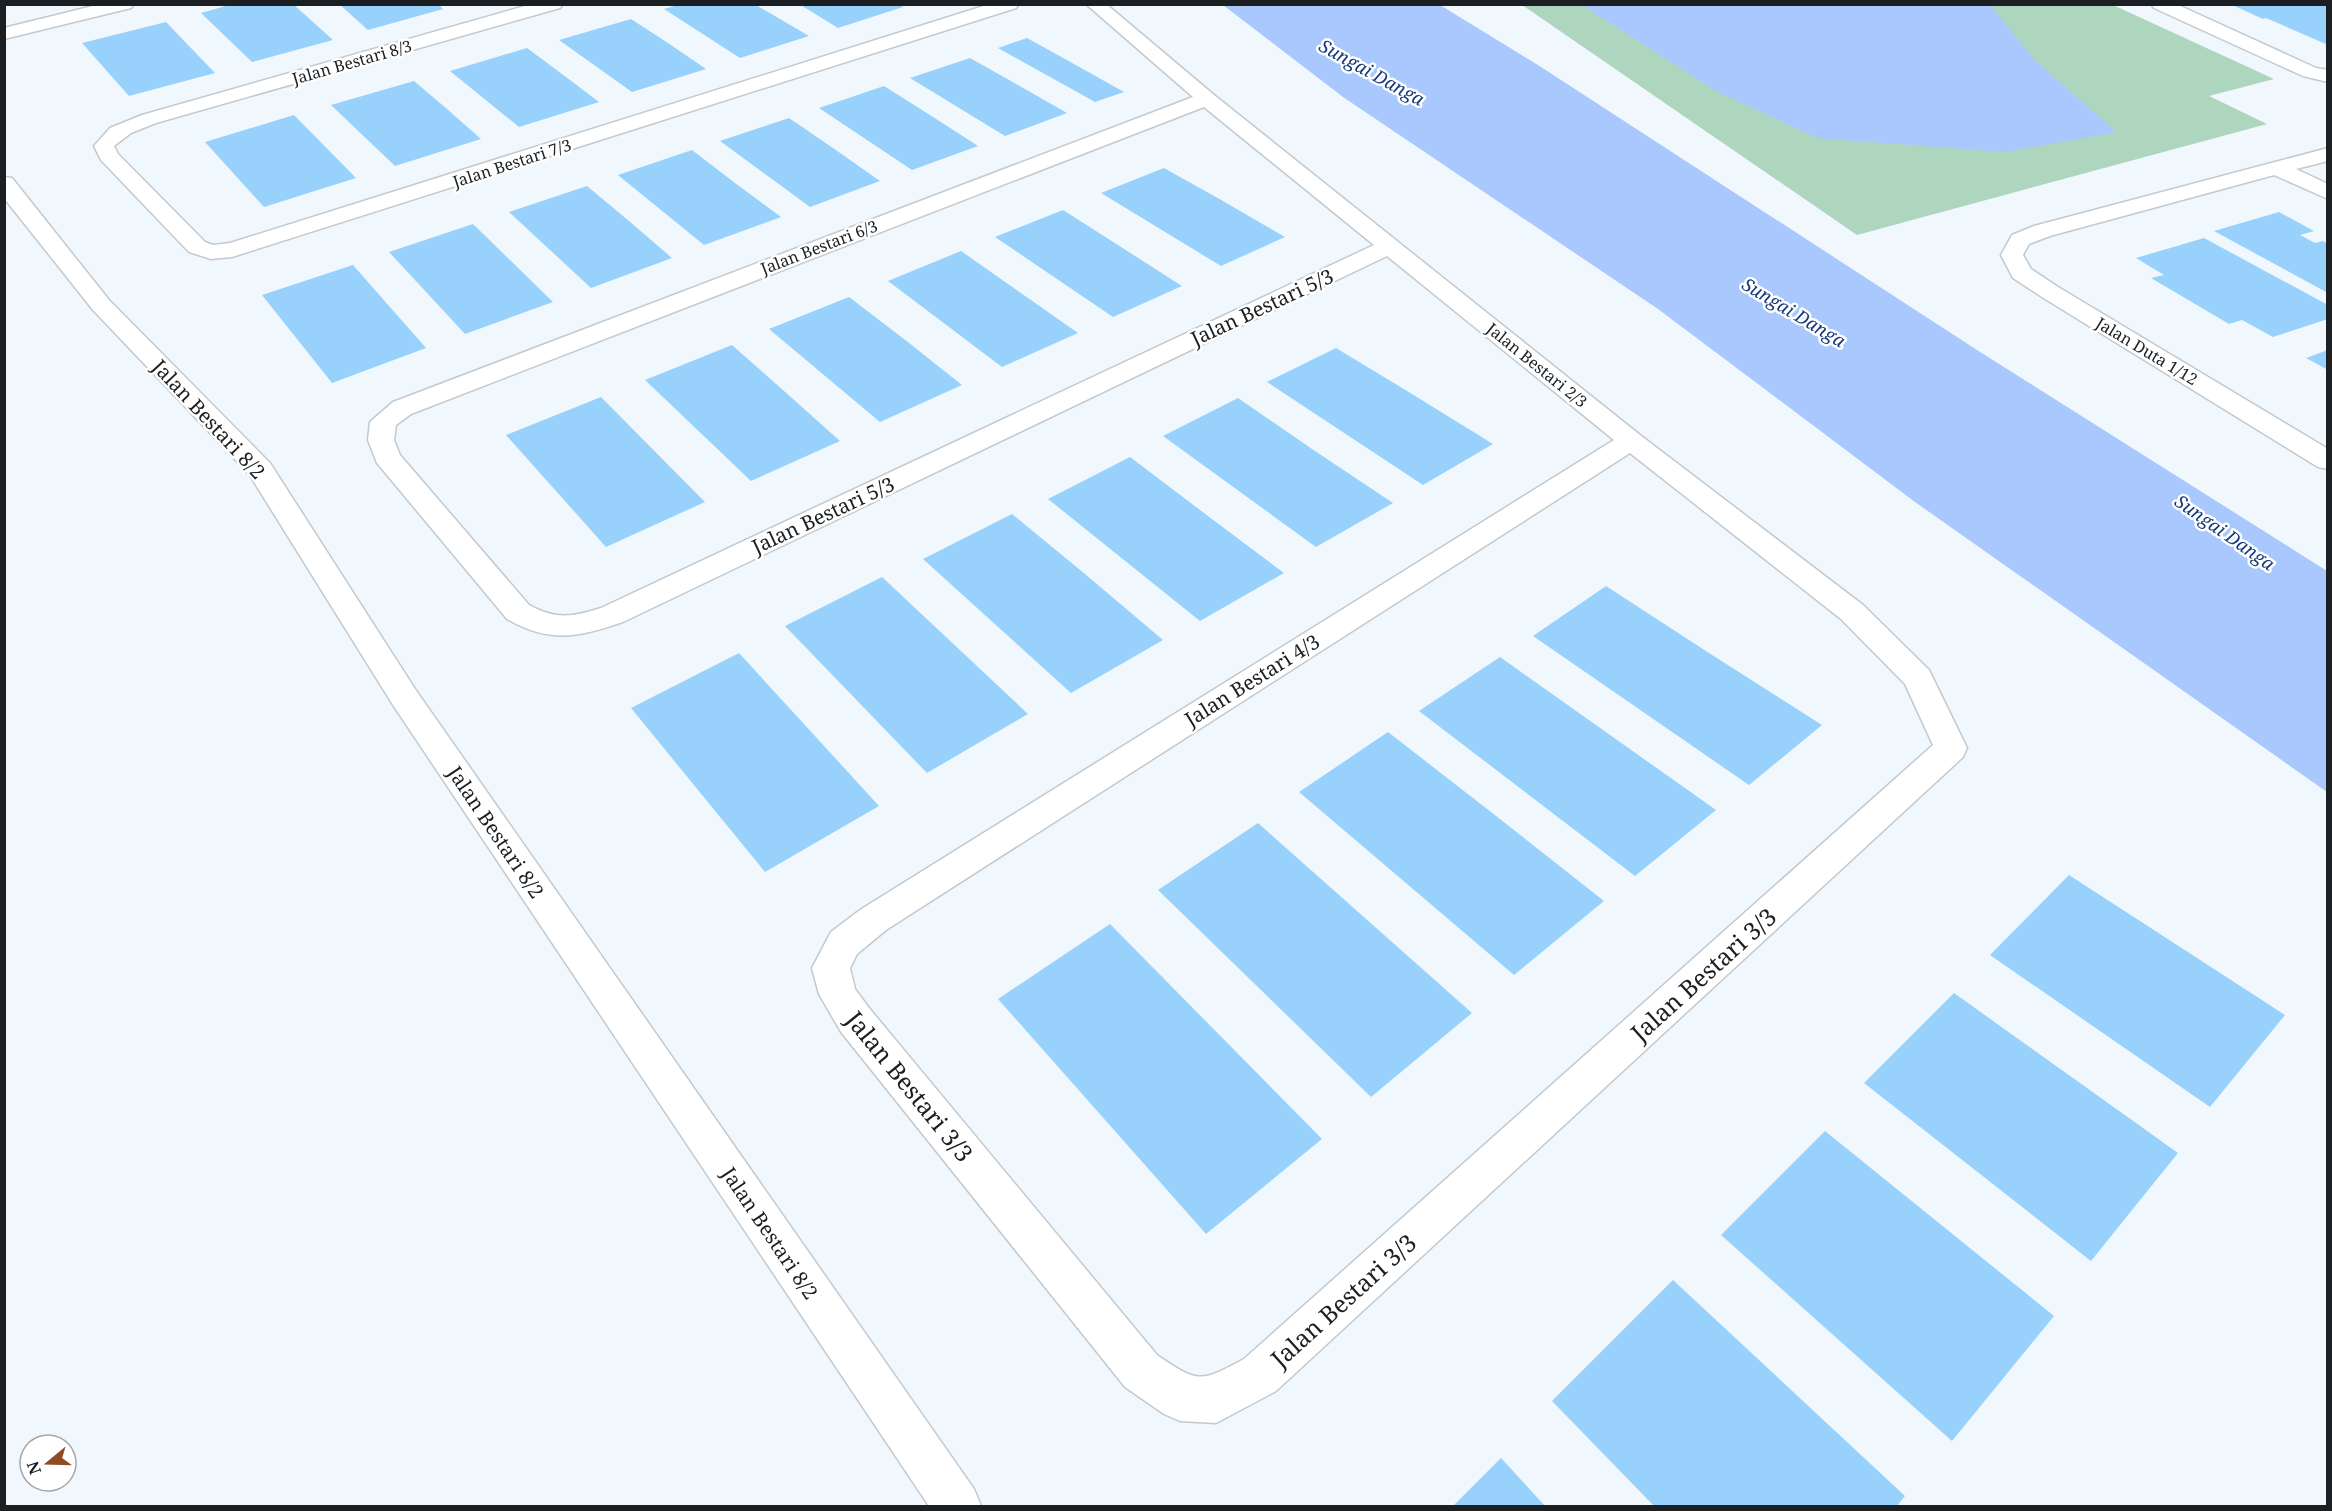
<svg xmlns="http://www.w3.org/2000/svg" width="2332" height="1511" viewBox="0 0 2332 1511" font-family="'Noto Serif',serif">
  <rect width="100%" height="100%" fill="#f0f7fd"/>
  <path fill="#aed6bf" d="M1522,5H2113L2274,79L2209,96L2267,124L1857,235Z"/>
  <path fill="#a8c8fe" d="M1223,5H1440L1541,67L1977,350L2327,571V792L1915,502L1658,309L1343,97Z
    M1582,5H1990L2034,59L2116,132L2005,152L1817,138L1716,91Z"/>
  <path fill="#98d2fc" d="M233,4H293L333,40L252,62L201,13Z
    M339,4H438L443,9L368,30Z
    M799,4H899L903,7L838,28Z
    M2230,4H2328V45L2266,18L2263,19Z
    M678,5H756L809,36L740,58L664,9Z
    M631,19L668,43L706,69L632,92L559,40Z
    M166,22L215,73L129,96L82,43Z
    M1027,38L1074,64L1124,92L1095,102L998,48Z
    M527,48L562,74L599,102L519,127L450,71Z
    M970,58L1018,85L1067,113L1005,136L910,78Z
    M414,81L447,109L481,139L395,166L331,105Z
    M884,86L930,115L978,146L912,170L819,108Z
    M294,115L356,178L264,207L205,142Z
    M789,118L833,148L880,181L810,207L720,141Z
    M692,150L735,183L781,217L704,245L618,175Z
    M1164,168L1223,201L1285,237L1221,266L1101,193Z
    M587,186L629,221L672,258L591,288L509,212Z
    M1063,210L1121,247L1182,286L1113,317L995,237Z
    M2279,212L2314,231L2300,235L2315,243L2323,241L2328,244V293L2214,231Z
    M473,224L512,262L553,302L465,334L389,252Z
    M2204,238L2328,305V319L2273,337L2242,320L2229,324L2151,278L2164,275L2136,258Z
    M961,251L1018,291L1078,333L1002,367L888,281Z
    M353,265L426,348L332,383L262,295Z
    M849,297L904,339L962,385L880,422L769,329Z
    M732,345L784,391L840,441L751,481L645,380Z
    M1336,348L1412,394L1493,444L1423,485L1267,382Z
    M2328,350V370L2306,358Z
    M601,397L705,502L606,547L506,435Z
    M1238,398L1312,449L1393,503L1316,547L1163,436Z
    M1130,457L1204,513L1284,573L1200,621L1048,499Z
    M1012,514L1085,574L1163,640L1071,693L923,559Z
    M882,577L1028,714L927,773L785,626Z
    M1606,586L1709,653L1822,725L1749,785L1533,636Z
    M739,653L879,806L765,872L631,708Z
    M1500,657L1603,730L1716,810L1635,876L1419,711Z
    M1388,732L1491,812L1604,901L1514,975L1299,792Z
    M1258,823L1472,1013L1371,1097L1158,890Z
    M2069,875L2285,1015L2210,1107L1990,955Z
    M1110,924L1322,1139L1206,1234L998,999Z
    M1954,993L2178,1153L2091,1261L1864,1083Z
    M1825,1131L2054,1316L1952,1441L1721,1235Z
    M1673,1280L1905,1496L1897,1506H1654L1552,1401Z
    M1501,1458L1545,1506H1453Z"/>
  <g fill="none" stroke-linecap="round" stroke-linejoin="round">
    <g stroke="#c2c9cf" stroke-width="3">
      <path id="minor" d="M101,4H134L131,8L4,39V28Z
        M532,4H563L560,8L156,123L131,133L114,146L118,154L205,242L213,245L230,243L990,4H1019L1016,8L232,257L211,259L189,252L101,160L94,146L110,128L142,115Z
        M1086,4H1106L1214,95L1640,435L1863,605L1929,670L1967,748L1963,757L1276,1391L1216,1423L1180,1421L1164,1414L1125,1387L841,1032L819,994L812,968L831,932L860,910L1614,440L1387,256L623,622C579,637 550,644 507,619L377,463L368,440L370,422L393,402L1193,97ZM1204,107L1374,245L601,608C573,617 556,620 529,605L400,455L394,440L396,425L411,414ZM1630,453L1841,619L1905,684L1933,745L1244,1359C1200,1383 1198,1383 1157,1355L869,1008L855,989L850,968L857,954L886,930Z
        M2151,4H2176L2316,68L2328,70V82L2303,76L2154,8Z
        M2328,148V161L2296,169L2328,184V199L2274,175L2050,236L2029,244L2023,255L2031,269L2058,287L2328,449V469L2318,467L2042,297L2013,278L2001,255L2012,235L2034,226Z
        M4,177L12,178L109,300L270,463L415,689L974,1489L981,1506H929L393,705L249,474L93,310L4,198Z"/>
    </g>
    <use href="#minor" fill="#fff" fill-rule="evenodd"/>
  </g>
  <g text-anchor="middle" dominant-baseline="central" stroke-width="5" stroke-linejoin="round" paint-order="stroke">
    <g font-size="16" fill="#1c1f21" stroke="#fff">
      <text transform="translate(352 62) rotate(-16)">Jalan Bestari 8/3</text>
      <text transform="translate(512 163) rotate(-18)">Jalan Bestari 7/3</text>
      <text transform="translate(819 247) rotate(-21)">Jalan Bestari 6/3</text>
      <text transform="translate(2147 351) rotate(31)">Jalan Duta 1/12</text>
      <text transform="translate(1537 365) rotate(39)">Jalan Bestari 2/3</text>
    </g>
    <g font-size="18" font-style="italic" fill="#173978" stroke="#fff">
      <text transform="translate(1372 72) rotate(29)">Sungai Danga</text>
      <text transform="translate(1794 312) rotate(31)">Sungai Danga</text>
      <text transform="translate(2225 532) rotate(35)">Sungai Danga</text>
    </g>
    <g font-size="20" fill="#1c1f21" stroke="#fff">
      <text transform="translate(1262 307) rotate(-25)">Jalan Bestari 5/3</text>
      <text transform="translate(209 419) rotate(47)">Jalan Bestari 8/2</text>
      <text transform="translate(823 515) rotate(-25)">Jalan Bestari 5/3</text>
      <text transform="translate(1252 680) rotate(-32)">Jalan Bestari 4/3</text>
      <text transform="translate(496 832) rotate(56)">Jalan Bestari 8/2</text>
      <text transform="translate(770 1233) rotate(56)">Jalan Bestari 8/2</text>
    </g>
    <g font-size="24" fill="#1c1f21" stroke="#fff">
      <text transform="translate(1703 974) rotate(-42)">Jalan Bestari 3/3</text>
      <text transform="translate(910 1086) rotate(51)">Jalan Bestari 3/3</text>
      <text transform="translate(1343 1300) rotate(-42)">Jalan Bestari 3/3</text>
    </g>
  </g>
  <rect width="2332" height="1511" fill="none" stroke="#1c1f21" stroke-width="12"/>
  <g transform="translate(48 1463) rotate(251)"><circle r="28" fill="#ffffff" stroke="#a4a5a6" stroke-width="1.5"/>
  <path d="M0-4.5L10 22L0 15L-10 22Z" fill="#904a24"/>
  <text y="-9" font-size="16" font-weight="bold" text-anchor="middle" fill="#1c1f21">N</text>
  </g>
</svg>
